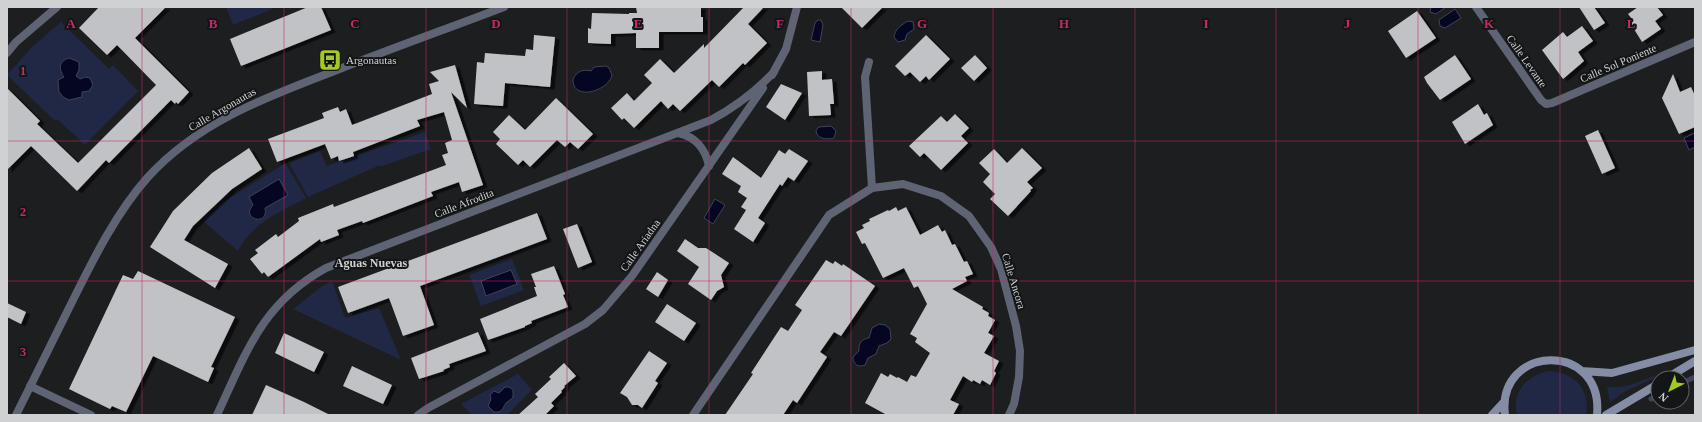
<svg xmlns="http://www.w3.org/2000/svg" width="1702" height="422" viewBox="0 0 1702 422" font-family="Georgia,serif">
  <defs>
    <filter id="shadow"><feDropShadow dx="4.5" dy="2.5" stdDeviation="0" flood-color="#0009"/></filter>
  </defs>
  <rect width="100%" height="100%" fill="#1d1e20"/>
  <path fill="#212845" d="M226,7H277L233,25Z
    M61,22L109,69L113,65L138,91L85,145L57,119L55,121L7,75L32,47Z
    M425,132L431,149L382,166H378L308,197L289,163L320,151L327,166Z
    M284,164H286L306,198C281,211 251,224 238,251L203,221L222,203Z
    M512,259L524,290L481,306L469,275Z
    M332,281L345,318L379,308L401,360L293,309L321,287Z
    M1548,371C1573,372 1591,388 1586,415H1517C1511,392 1527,376 1548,371Z
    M518,374L532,390L507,415H472L461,404Z
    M1695,375V380L1682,385V381Z
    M1654,376V378L1624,392L1610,402L1607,387C1624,389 1638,382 1654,376Z"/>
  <path fill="#040622" stroke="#414357" d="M1431,7H1446L1436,14L1430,12Z
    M1455,9L1461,18L1445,28L1440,26L1439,20Z
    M818,20H821L823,25L820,42L811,40L815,23Z
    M908,21L913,22L914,29L907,34L905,40L898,42L894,37C895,29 901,25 908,21Z
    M69,58L79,62V70L76,76L80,79L85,77L90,78L93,85L89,91L82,92V97L69,100L63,97L59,92L58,80L64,77C59,70 58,61 69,58Z
    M606,66L609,68L612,75C609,91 572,102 573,79C577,71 583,69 591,71L594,67Z
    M831,126L836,131L834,138C827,140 816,139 816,130L819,127Z
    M1695,133V147L1689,150L1684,138Z
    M279,179L288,195L265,208C269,227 240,219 253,205L249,197Z
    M715,199L725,205L713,224L704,218Z
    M511,270L517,284L486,296L481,281Z
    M879,324L885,325L890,329L891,339L887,343L879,346L876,354L868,358L865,365C858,368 853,364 853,357L859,351C858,343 862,339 869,338L872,328Z
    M505,387H509L513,390V397C511,399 509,401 507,402C502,407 504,413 494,412L488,406L491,399L490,395L494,391L499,393Z"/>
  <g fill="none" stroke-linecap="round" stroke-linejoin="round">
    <path stroke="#414357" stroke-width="5" d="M1682,383L1695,377
      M1651,399L1658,395"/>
  </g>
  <path fill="#c1c2c5" filter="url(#shadow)" d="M99,7H166L135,38L189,92L178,104L176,102L175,104L171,100L109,163L106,160L77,191L31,146L7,170V88L40,121L37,124L78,163L156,85L117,45L107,55L79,28Z
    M308,7H321L331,30L241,66L230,39Z
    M636,7H701V17H703V32H659V48H636V33L611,34V44L588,43V28L591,29L592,13L629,14V13H637Z
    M744,7H764L748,24L767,43L745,65L743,63L719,87L712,80L680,111L673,104L668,109L661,101L634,128L624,118L622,120L611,108L627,93L634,101L652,83L644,75L660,59L674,73L704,44V48Z
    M841,7H883L862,28Z
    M1579,7H1594L1605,23L1594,30Z
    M1638,7H1657L1663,15L1655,21L1661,29L1642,42L1629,21L1632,19L1628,14Z
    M1417,11L1436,38L1406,58L1388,31Z
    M1582,26L1593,41L1578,52L1584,61L1563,79L1542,50L1563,32L1567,37Z
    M534,35L555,37L550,87L505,83L503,106L474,104L477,62L484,63L485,53L525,56L526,49L533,50Z
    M926,35L950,59L929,80L926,76L920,82L910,72L905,76L895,66Z
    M975,55L987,68L974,81L961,68Z
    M1455,55L1471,79L1440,100L1427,83L1424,77Z
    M455,65L467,108L451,92L483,185L462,192L459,182L431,192L433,196L363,223L362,221L337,230L339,235L321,242L320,239L268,277L264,272L262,274L250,259L258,253L255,250L276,234L278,237L299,221L298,218L333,204L334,207L446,165L442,155L448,153L445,143L452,140L444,112L417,120L420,126L353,152L354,156L339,161L338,156L331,159L325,144L277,162L268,139L324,118L322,113L338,107L340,112L346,109L352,125L432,94L429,84L439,81L430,72Z
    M822,71V80L832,79L834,104H830L831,115L809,116L807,72Z
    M1673,74L1680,92L1691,87L1695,96V127L1679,134L1662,98Z
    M781,84L802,93L785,120L766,107Z
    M556,98L593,134L578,149L570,142L565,147L557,140L530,167L523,160L518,165L496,144L500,139L493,132L509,115L525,130Z
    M1478,104L1484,115L1487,113L1493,125L1465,144L1452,122Z
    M955,114L969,128L961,136L968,143L941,170L924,153L920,157L909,146L941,116L947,122Z
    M1598,130L1615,168L1602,174L1585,136Z
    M249,148L262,169L232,189L193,226L184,240L228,264L215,288L150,247L173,211L212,173Z
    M1022,148L1042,168L1027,182L1033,188L1030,190L1031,191L1008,216L990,199L995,194L983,182L990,174L979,163L994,149L1007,163Z
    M789,149L808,161L794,181L788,177L782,186L780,184L758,218L765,223L753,242L734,229L746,210L741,207L747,198L738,192L741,186L722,174L733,157L761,178L779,150L785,154Z
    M896,207L898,211L906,207L920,235L938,225L942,232L945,230L952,245L955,244L964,262L967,261L973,274L965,277L967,281L952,289L983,307L982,309L989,313L988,316L995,320L988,333L994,336L984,353L999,361L994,371L996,373L990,385L982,380L980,384L973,380L972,382L963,376L950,400L959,404L953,415H887L865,403L881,373L888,377L890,374L897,378L898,377L907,382L911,375L916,377L930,353L915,342L917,338L910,334L927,304L918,286L914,288L904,268L883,278L865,243L862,244L856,232L864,228L862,225L870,221L869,219L888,210L889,211Z
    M537,213L547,239L420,286L434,325L403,336L389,298L348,313L338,287Z
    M577,224L592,262L578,268L563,229Z
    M685,239L698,248H706L729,263L721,275L724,287L717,291L711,300L688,284L699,267L677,251Z
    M826,260L833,264L835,261L842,266L843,264L875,286L841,336L834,332L820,352L827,357L797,403L793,400L783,415H725L753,374L751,373L781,327L788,331L802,310L795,305Z
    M554,266L565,294L563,295L568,307L531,321L532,323L525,326V327L488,340L480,319L537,296L534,287H536L531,274Z
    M138,271L235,317L211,367L214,368L208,382L153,356L126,412L112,406L110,409L69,389L123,275L133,279Z
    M657,272L668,280L658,297L646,289Z
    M7,303L26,312L21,324L7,317Z
    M667,304L696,323L684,341L655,322Z
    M478,332L486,351L449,364L450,367L443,370L444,371L419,379L411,358Z
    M284,333L324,352L314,372L275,353Z
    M649,351L667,363L655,381L658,383L642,408L638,405H632L627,397L620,393Z
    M564,363L576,376L564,386L565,387L561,391L562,392L551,403L554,406L545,415H518L538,397L535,394L551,379L549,377Z
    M352,366L392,385L383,404L343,386Z
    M266,385L304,402L330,415H252Z"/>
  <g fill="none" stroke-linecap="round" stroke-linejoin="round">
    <path stroke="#5f6474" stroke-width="8" d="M30,386L91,415"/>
    <path stroke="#5f6474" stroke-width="8" d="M1476,7L1541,100L1546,104L1552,103L1695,42
      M7,53L16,42L57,7
      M869,62L865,77L872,188
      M772,75L786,49L797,7
      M678,133C696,137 705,148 709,166
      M16,415C34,378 52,342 70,306C92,262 115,214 148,177C199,121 269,96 337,70C393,48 449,28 504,7
      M217,415C246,353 262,303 326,268L711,120C735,107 755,92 774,72
      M418,415L428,408L585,324L603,310L632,276L763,88
      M693,415L829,215L872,188L903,184L941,196L969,216L991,247L1001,269L1016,326L1020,351L1019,377L1014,404L1009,415"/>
    <path stroke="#848ca6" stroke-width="8" d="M1582,371L1612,373L1695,350
      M1667,378L1695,361
      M1492,415L1504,402
      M1505,415C1496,344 1604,340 1597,415
      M1606,415L1658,384"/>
  </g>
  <path fill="none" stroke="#c32a67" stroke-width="1" stroke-opacity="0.55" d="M142,7V415M284,7V415M426,7V415M567,7V415M709,7V415M851,7V415M993,7V415M1135,7V415M1276,7V415M1418,7V415M1560,7V415M7,141H1695M7,281H1695"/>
  <defs>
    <g id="bus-square" transform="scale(1.15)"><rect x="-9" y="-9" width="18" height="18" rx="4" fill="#a4c824" stroke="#141517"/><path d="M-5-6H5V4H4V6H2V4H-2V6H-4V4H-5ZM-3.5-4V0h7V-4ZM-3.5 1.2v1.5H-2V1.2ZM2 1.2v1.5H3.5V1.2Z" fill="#111"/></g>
  </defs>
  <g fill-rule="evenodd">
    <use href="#bus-square" x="330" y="60"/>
  </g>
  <g text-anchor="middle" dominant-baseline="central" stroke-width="4" stroke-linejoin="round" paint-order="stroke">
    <g font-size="11" fill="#d0d1d2" stroke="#141517" text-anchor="start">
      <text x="346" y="60">Argonautas</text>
    </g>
    <g font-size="11" fill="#d0d1d2" stroke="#141517">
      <text transform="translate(1527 61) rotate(55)">Calle Levante</text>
      <text transform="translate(1618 63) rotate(-23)">Calle Sol Poniente</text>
      <text transform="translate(222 109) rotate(-30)">Calle Argonautas</text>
      <text transform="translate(464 203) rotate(-21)">Calle Afrodita</text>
      <text transform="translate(640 245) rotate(-55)">Calle Ariadna</text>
      <text transform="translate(1014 281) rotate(73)">Calle Ancora</text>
    </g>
    <g font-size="12" font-weight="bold" fill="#d0d1d2" stroke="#141517">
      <text x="371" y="263">Aguas Nuevas</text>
    </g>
  </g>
  <g font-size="13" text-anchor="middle" font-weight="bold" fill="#c32a67" stroke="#141517" stroke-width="4" stroke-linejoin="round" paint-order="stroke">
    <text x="71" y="28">A</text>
    <text x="213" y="28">B</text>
    <text x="355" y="28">C</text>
    <text x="496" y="28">D</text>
    <text x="638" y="28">E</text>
    <text x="780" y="28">F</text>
    <text x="922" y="28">G</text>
    <text x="1064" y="28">H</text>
    <text x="1206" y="28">I</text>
    <text x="1347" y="28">J</text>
    <text x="1489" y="28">K</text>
    <text x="1631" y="28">L</text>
    <text x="23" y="75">1</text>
    <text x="23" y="216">2</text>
    <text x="23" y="356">3</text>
  </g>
  <rect width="1702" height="422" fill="none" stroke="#d0d1d2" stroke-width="16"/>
  <g transform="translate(1670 390) rotate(222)"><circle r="19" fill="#141517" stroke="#5f6062"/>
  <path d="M0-3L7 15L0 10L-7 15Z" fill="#a4c824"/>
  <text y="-6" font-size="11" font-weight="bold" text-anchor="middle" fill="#d0d1d2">N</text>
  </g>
</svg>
